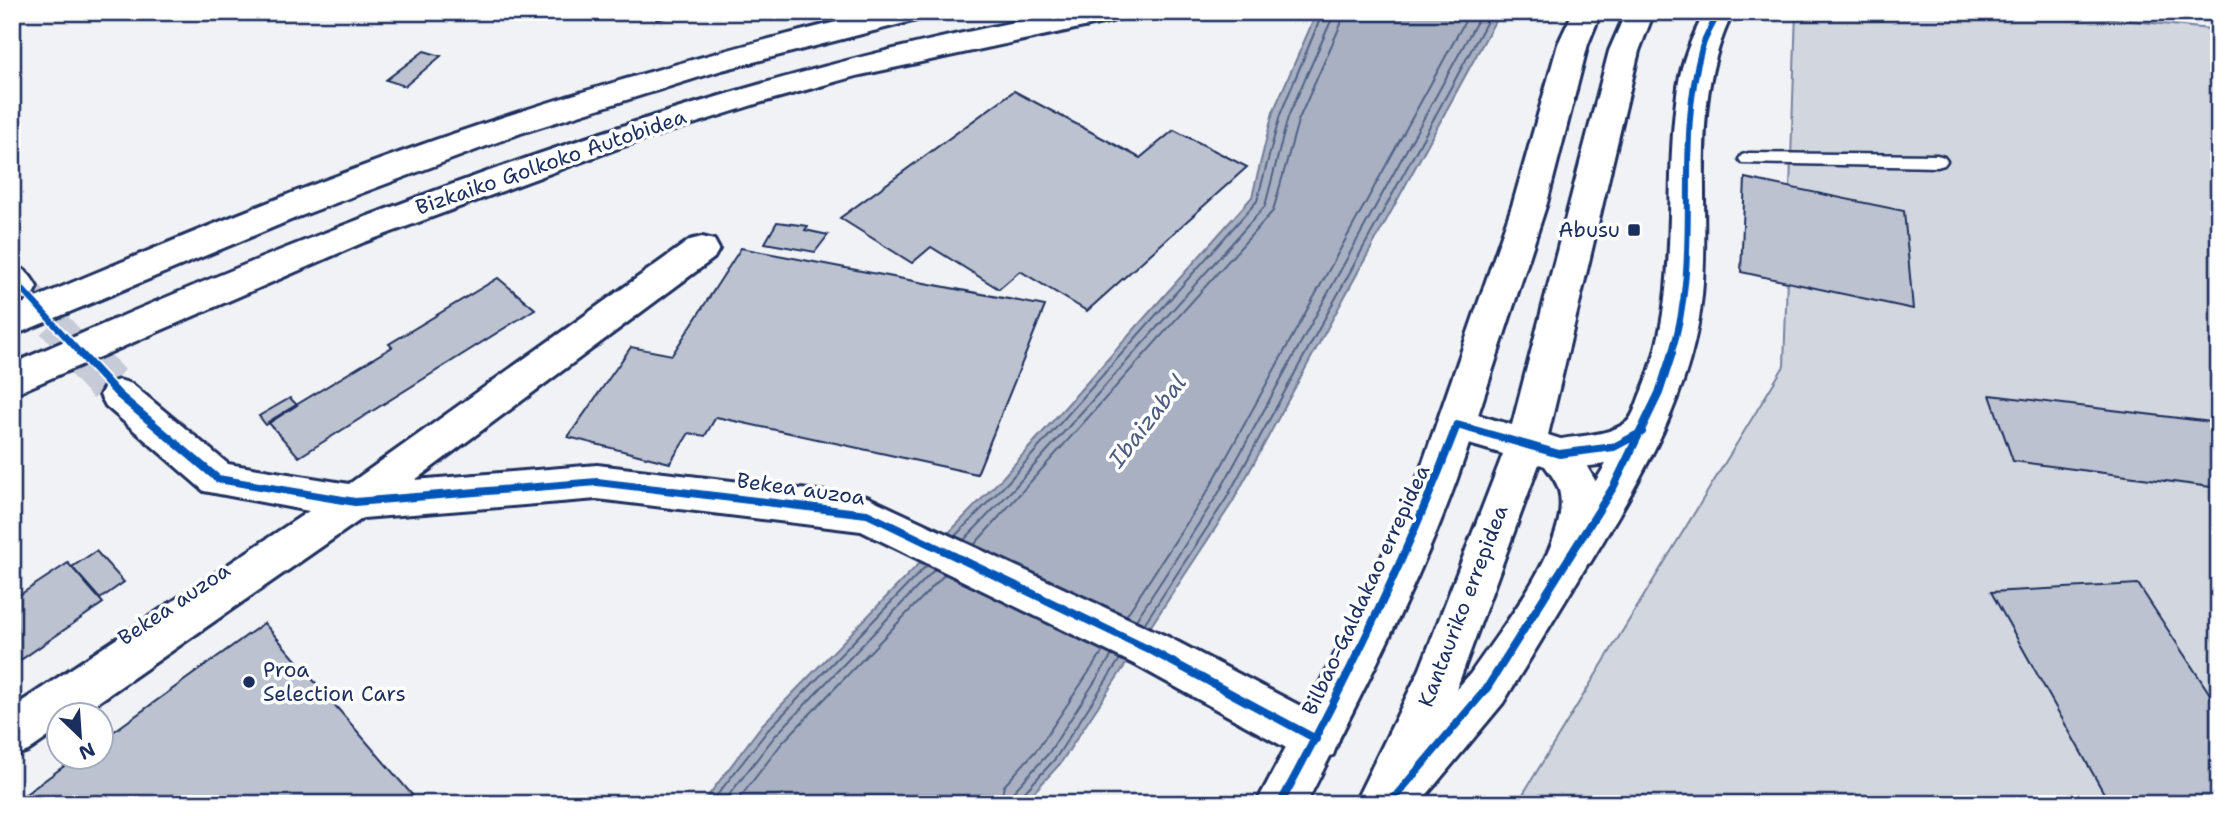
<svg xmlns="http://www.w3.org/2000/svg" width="2231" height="816" viewBox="0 0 2231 816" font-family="'Shantell Sans',sans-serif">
  <rect width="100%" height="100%" fill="#f1f2f5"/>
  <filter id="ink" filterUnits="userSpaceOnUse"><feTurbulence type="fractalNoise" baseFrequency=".0143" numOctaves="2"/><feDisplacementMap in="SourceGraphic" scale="14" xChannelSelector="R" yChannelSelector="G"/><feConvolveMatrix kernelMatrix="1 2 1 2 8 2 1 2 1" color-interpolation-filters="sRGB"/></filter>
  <g filter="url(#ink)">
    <path fill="#d2d6df" stroke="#76829e" stroke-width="2" d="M1796,12H2046L2219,30V804H1517L1784,366Z"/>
    <path fill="#a8b0c2" stroke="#707c9a" stroke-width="2" d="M1317,12H1500L1232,503L1060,764L1023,804H702L762,725L1003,477L1252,197L1273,112Z"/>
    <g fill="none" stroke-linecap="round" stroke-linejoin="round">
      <path stroke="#536386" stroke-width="2" d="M955,536L1008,482L1257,201L1280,115L1323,12
        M964,540L1015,487L1265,206L1288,117L1331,21L1332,12
        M974,545L1273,211L1298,121L1341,24L1342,12
        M1126,616L1209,489L1470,12
        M1136,620L1218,494L1482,12
        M1144,624L1226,499L1492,12
        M710,804L768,730L927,565
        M722,804L775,736L935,569
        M735,804L782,743L945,574
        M1000,804L1004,786L1039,747L1103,651
        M1010,804L1013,792L1048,754L1112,655
        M1019,804L1021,796L1055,759L1120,659"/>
    </g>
    <path fill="#bcc2d0" stroke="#1b2f5e" stroke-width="2" d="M652,12H684L657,20Z
      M424,51L441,56L405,86L386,80Z
      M1014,91L1140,158L1174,130L1247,167L1087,311L1020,271L999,289L931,247L912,263L840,218Z
      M1745,178L1904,211L1913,309L1741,272Z
      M777,222L808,226L805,230L828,235L815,252L765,243Z
      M741,248L1045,306L977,474L716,417L705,436L689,433L670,463L568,437L631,347L672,355Z
      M498,278L535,309L299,457L268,422L392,347L389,344Z
      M1990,395L2219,423V488L2013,461Z
      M290,398L297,405L266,425L259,416Z
      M96,551L124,582L100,599L72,567Z
      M68,563L103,603L12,666V600Z
      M2138,584L2219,708V804H2110L1991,592Z
      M264,623L420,804H12L78,756H102V740Z"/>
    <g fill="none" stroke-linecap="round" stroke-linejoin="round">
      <path stroke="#c6cbd7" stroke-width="32" stroke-dasharray="32 17" stroke-linecap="butt" d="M19,287L82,355"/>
      <path stroke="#c6cbd7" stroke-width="43" stroke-dasharray="43 21" stroke-linecap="butt" d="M80,353L119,395"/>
      <g stroke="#1b2f5e" stroke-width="5">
        <path id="lane" d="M1749,153L1937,155L1944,157L1947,161L1944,165L1937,167L1742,163L1739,159L1742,155Z"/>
      </g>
      <g stroke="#1b2f5e" stroke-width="6">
        <path id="street" d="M1705,12H1733C1688,103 1711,198 1702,295C1693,394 1640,480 1590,563L1575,568L1560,563L1554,550L1606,464L1559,470L1545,465L1539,454L1545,443C1571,434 1604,439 1627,422C1634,416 1637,402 1641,393C1683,295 1662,190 1678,87C1682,60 1692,37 1705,12Z
          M702,237L714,240L719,249L714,258L415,480L597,465L867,497L1168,637L1333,723L1339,739L1333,755L1316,761L1299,755L1136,665L861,531L597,499L363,518L81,714H60V729L28,751L12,757V708L309,511L204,491L106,406L100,395L106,384L119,380L132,384L228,464L349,484L690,240Z
          M12,265C26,269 30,275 37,287L32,296L19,300L12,298Z"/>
      </g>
      <g stroke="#1b2f5e" stroke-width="6">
        <path id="highway" d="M877,12H928L924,18L722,70L521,133L298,217L12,336V308C152,249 292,190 435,140C580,90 727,48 877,12Z
          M1065,12H1126L1122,18L1112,21L856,76L759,103L621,147L362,243L12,395V364C356,212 695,82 1065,12Z
          M1573,12H1601L1588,44L1547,203L1478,415L1512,425L1609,51L1626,12H1654L1639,51L1548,435L1573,443L1599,487L1602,514L1587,565L1503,703L1419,804H1354L1420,669L1503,454L1469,444C1428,569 1365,687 1306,804H1256L1343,639L1413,491L1513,203L1558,44ZM1539,464L1545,466C1550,473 1557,482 1559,490C1573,541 1499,631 1471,673L1456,690Z"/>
      </g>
      <use href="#lane" fill="#fff" fill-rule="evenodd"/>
      <use href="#street" fill="#fff" fill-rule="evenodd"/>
      <use href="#highway" fill="#fff" fill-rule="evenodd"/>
      <g stroke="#fff" stroke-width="10">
        <path id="cycleway-far1" d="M12,278L82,355
          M1671,355C1703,257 1674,150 1701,51C1704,38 1713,24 1719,12"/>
      </g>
      <g stroke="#fff" stroke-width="12">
        <path id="cycleway" d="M80,353L119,395L218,479L355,502L597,482L867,514L1152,651L1316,739
          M1280,804C1347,681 1407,556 1457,425L1559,454L1614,447L1642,432
          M1389,804L1487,688L1614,486L1659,393L1672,353"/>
      </g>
      <use href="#cycleway-far1" stroke="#0057b8" stroke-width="6"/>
      <use href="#cycleway" stroke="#0057b8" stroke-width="8"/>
    </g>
  </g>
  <g fill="#1b2f5e" stroke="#fff" stroke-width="2.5">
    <rect x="1627" y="223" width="14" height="14" rx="3.5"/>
    <circle cx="249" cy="682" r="7"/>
  </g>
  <g text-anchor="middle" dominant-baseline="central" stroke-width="7" stroke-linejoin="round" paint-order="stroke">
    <g font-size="21" fill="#1b2f5e" stroke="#fff">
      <text transform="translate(551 162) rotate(-19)">Bizkaiko Golkoko Autobidea</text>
      <text transform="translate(801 489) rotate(8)">Bekea auzoa</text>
      <text transform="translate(1366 590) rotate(-65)">Bilbao-Galdakao errepidea</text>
      <text transform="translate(174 604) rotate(-34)">Bekea auzoa</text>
      <text transform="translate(1463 606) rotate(-69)">Kantauriko errepidea</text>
    </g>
    <g font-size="21" fill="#1b2f5e" stroke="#fff" text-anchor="end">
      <text x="1620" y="230">Abusu</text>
      <text x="263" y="670" text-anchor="start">Proa<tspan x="263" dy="24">Selection Cars</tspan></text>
    </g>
    <g font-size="23" font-style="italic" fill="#4c5c81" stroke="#fff">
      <text transform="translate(1147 421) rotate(-52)">Ibaizabal</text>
    </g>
  </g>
  <rect width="2231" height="816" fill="none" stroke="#fff" stroke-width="42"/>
  <rect x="21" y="21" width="2189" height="774" fill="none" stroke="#1b2f5e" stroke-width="2.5" filter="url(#ink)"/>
  <g transform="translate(80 736) rotate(155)"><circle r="33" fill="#ffffff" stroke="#a4acbf" stroke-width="2"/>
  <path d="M0-5L12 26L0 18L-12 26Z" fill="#1b2f5e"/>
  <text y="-10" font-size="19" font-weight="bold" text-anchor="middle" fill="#1b2f5e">N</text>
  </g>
</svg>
